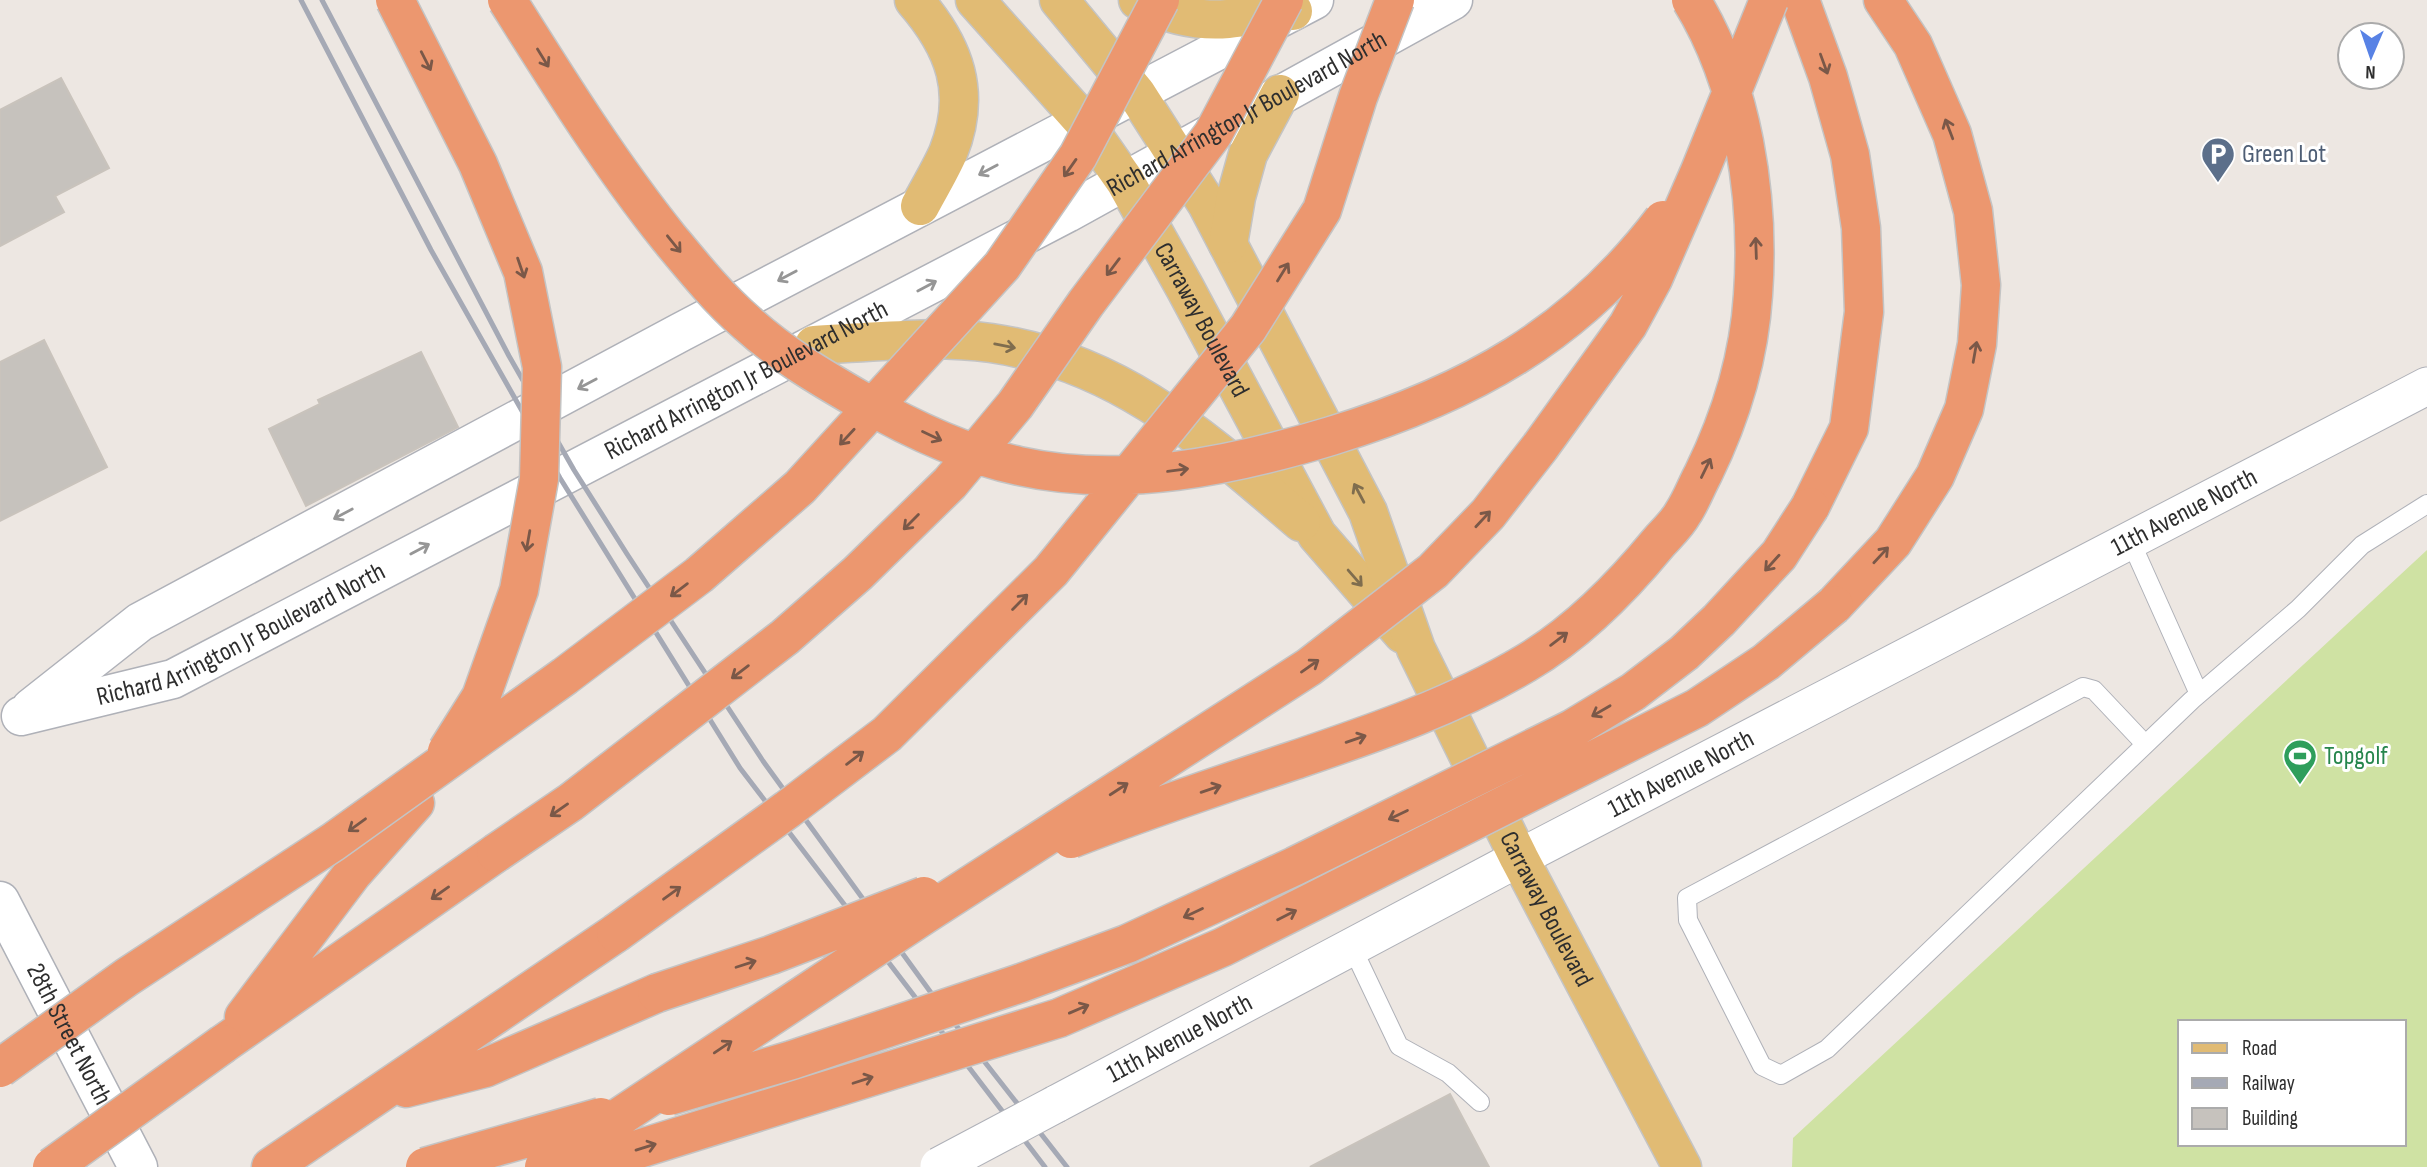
<svg xmlns="http://www.w3.org/2000/svg" width="2427" height="1167" viewBox="0 0 2427 1167" font-family="'Sofia Sans Condensed',sans-serif">
  <rect width="100%" height="100%" fill="#ede7e2"/>
  <path fill="#cfe2a3" fill-rule="evenodd" d="M2427,550V1167H1792L1793,1138ZM2180,1022H2404V1144H2180Z"/>
  <path fill="#c6c2bd" stroke="#c9c3bc" stroke-width="2" d="M61,78L109,168L55,196L64,212L0,246V110Z
    M44,340L107,467L0,521V362Z
    M421,352L458,427L306,506L269,429L320,404L318,400Z
    M1450,1094L1489,1167H1310Z"/>
  <g fill="none" stroke-linecap="round" stroke-linejoin="round">
    <g stroke="#afb1b8" stroke-width="20">
      <path id="lane" d="M2131,542L2199,694
        M2145,744L2094,690L2083,687L1687,898L1688,920L1762,1066L1781,1075L1827,1049L2192,700L2298,609L2362,545L2427,504
        M1352,947L1399,1046L1448,1073L1480,1102"/>
    </g>
    <g stroke="#afb1b8" stroke-width="39">
      <g id="street">
        <path id="s1" d="M1056,1104L1519,858L2427,386"/>
      </g>
    </g>
    <g stroke="#afb1b8" stroke-width="41">
      <g id="secondary">
        <path d="M31,708L140,622L681,332L1314,0"/>
        <path id="s2" d="M21,716L173,679L1067,213L1453,0"/>
        <path id="s3" d="M0,901L138,1167"/>
      </g>
    </g>
    <g stroke="#c4c4c4" stroke-width="41">
      <g id="primary">
        <path d="M914,0C955,47 972,93 948,153C940,171 929,189 920,206"/>
        <path id="s4" d="M975,0L1083,121L1125,181L1185,288L1317,535L1403,634"/>
        <path id="s5" d="M1059,0L1136,93L1207,204L1368,512L1416,649L1519,858L1682,1167"/>
        <path d="M1138,0C1167,14 1196,22 1228,19C1250,17 1271,11 1293,11"/>
        <path d="M1228,244L1236,197L1248,154L1280,94"/>
        <path d="M814,345C872,342 933,335 991,343C1121,362 1205,440 1301,522"/>
      </g>
    </g>
    <g stroke="#c4c4c4" stroke-width="41">
      <path id="highway" d="M1800,0L1828,77L1850,155L1861,228L1864,312L1849,428L1810,507
        M1834,605L1893,542L1935,476L1964,409L1977,344L1981,285L1973,211L1952,134L1913,45L1883,0
        M244,1017L352,874L415,803
        M223,1044L496,853
        M406,1088L485,1068L657,993
        M271,1167L616,933"/>
    </g>
    <use href="#lane" stroke="#fff" stroke-width="18"/>
    <use href="#street" stroke="#fff" stroke-width="37"/>
    <use href="#secondary" stroke="#fff" stroke-width="38"/>
    <use href="#primary" stroke="#e1bb74" stroke-width="38"/>
    <use href="#highway" stroke="#ec976f" stroke-width="38"/>
    <path stroke="#a5a9b5" stroke-width="5" d="M301,0L431,250L560,478L740,768L1045,1167
      M322,0L509,356L574,470L627,554L763,761L937,1001L1067,1167"/>
    <g stroke="#afb1b8" stroke-width="39" stroke-linecap="butt">
      <path id="street-bridge" d="M939,1166L1056,1104"/>
    </g>
    <g stroke="#c4c4c4" stroke-width="41" stroke-linecap="butt">
      <path id="highway-bridge" d="M395,0L478,164L523,272L542,367L539,479L519,590L481,697L447,751
        M507,0C558,81 609,163 669,238C693,267 718,298 747,323C781,354 820,377 860,400C909,428 963,454 1019,466C1122,489 1232,466 1331,436C1468,394 1575,336 1663,220
        M1071,839C1145,810 1220,785 1295,760C1374,733 1454,706 1526,663C1577,633 1622,587 1659,542C1667,533 1677,524 1683,513C1691,501 1696,487 1703,474C1731,417 1749,359 1753,295C1760,198 1743,84 1691,0
        M496,853L571,802L785,637L858,573L950,483L1015,405L1086,303L1213,134L1284,0
        M616,933L788,809L887,734L1051,571L1248,328L1322,210L1358,97L1395,0
        M657,993L771,955L924,896
        M0,1068L127,977L333,842L565,676L699,575L800,487L1002,266L1078,156L1160,0
        M669,1096L792,1060L1021,983L1127,944L1295,866L1572,729L1633,692L1684,653L1719,620L1779,555L1810,507
        M52,1167L223,1044
        M425,1167L601,1117
        M544,1167L924,915L1309,667L1433,571L1488,514L1540,447L1628,325L1653,279L1700,171L1769,0
        M581,1167L1059,1018L1223,947L1697,708L1766,662L1834,605"/>
    </g>
    <use href="#street-bridge" stroke="#fff" stroke-width="37"/>
    <use href="#highway-bridge" stroke="#ec976f" stroke-width="38"/>
  </g>
  <defs><path id="oneway-shaft" d="M-6 0H5M1.5-3L5.5 0L1.5 3" fill="none" stroke-width="1.6" stroke-linecap="round" stroke-linejoin="round" transform="scale(1.75)"/></defs>
  <g stroke="#7a5848">
    <use href="#oneway-shaft" transform="translate(543 58) rotate(58)"/>
    <use href="#oneway-shaft" transform="translate(426 61) rotate(63)"/>
    <use href="#oneway-shaft" transform="translate(1824 64) rotate(70)"/>
    <use href="#oneway-shaft" transform="translate(1949 129) rotate(-111)"/>
    <use href="#oneway-shaft" transform="translate(1070 168) rotate(125)"/>
    <use href="#oneway-shaft" transform="translate(674 244) rotate(51)"/>
    <use href="#oneway-shaft" transform="translate(1756 248) rotate(-92)"/>
    <use href="#oneway-shaft" transform="translate(1113 267) rotate(127)"/>
    <use href="#oneway-shaft" transform="translate(521 268) rotate(71)"/>
    <use href="#oneway-shaft" transform="translate(1283 272) rotate(-58)"/>
    <use href="#oneway-shaft" transform="translate(1975 352) rotate(-80)"/>
    <use href="#oneway-shaft" transform="translate(932 436) rotate(25)"/>
    <use href="#oneway-shaft" transform="translate(847 437) rotate(133)"/>
    <use href="#oneway-shaft" transform="translate(1706 468) rotate(-64)"/>
    <use href="#oneway-shaft" transform="translate(1178 470) rotate(-8)"/>
    <use href="#oneway-shaft" transform="translate(1483 519) rotate(-47)"/>
    <use href="#oneway-shaft" transform="translate(911 522) rotate(135)"/>
    <use href="#oneway-shaft" transform="translate(528 541) rotate(100)"/>
    <use href="#oneway-shaft" transform="translate(1881 555) rotate(-47)"/>
    <use href="#oneway-shaft" transform="translate(1772 563) rotate(132)"/>
    <use href="#oneway-shaft" transform="translate(679 590) rotate(143)"/>
    <use href="#oneway-shaft" transform="translate(1020 602) rotate(-45)"/>
    <use href="#oneway-shaft" transform="translate(1559 639) rotate(-37)"/>
    <use href="#oneway-shaft" transform="translate(1310 666) rotate(-35)"/>
    <use href="#oneway-shaft" transform="translate(740 672) rotate(143)"/>
    <use href="#oneway-shaft" transform="translate(1601 711) rotate(150)"/>
    <use href="#oneway-shaft" transform="translate(1356 739) rotate(-19)"/>
    <use href="#oneway-shaft" transform="translate(855 758) rotate(-37)"/>
    <use href="#oneway-shaft" transform="translate(1119 789) rotate(-33)"/>
    <use href="#oneway-shaft" transform="translate(1211 789) rotate(-19)"/>
    <use href="#oneway-shaft" transform="translate(559 810) rotate(145)"/>
    <use href="#oneway-shaft" transform="translate(1398 815) rotate(154)"/>
    <use href="#oneway-shaft" transform="translate(357 825) rotate(144)"/>
    <use href="#oneway-shaft" transform="translate(440 893) rotate(145)"/>
    <use href="#oneway-shaft" transform="translate(672 893) rotate(-36)"/>
    <use href="#oneway-shaft" transform="translate(1193 913) rotate(155)"/>
    <use href="#oneway-shaft" transform="translate(1287 915) rotate(-27)"/>
    <use href="#oneway-shaft" transform="translate(746 964) rotate(-18)"/>
    <use href="#oneway-shaft" transform="translate(1079 1009) rotate(-23)"/>
    <use href="#oneway-shaft" transform="translate(723 1047) rotate(-34)"/>
    <use href="#oneway-shaft" transform="translate(863 1080) rotate(-18)"/>
    <use href="#oneway-shaft" transform="translate(646 1147) rotate(-17)"/>
  </g>
  <g stroke="#969696">
    <use href="#oneway-shaft" transform="translate(988 170) rotate(152)"/>
    <use href="#oneway-shaft" transform="translate(787 276) rotate(152)"/>
    <use href="#oneway-shaft" transform="translate(927 286) rotate(-28)"/>
    <use href="#oneway-shaft" transform="translate(587 384) rotate(152)"/>
    <use href="#oneway-shaft" transform="translate(343 514) rotate(152)"/>
    <use href="#oneway-shaft" transform="translate(420 549) rotate(-28)"/>
  </g>
  <g stroke="#7f6d4e">
    <use href="#oneway-shaft" transform="translate(1005 346) rotate(11)"/>
    <use href="#oneway-shaft" transform="translate(1359 493) rotate(-118)"/>
    <use href="#oneway-shaft" transform="translate(1355 578) rotate(49)"/>
  </g>
  <defs>
    <g id="parking-pin" transform="scale(1.75)"><path d="M0 17L-7.5 6A9.5 9.5 0 1 1 7.5 6Z" fill="#5c6f8a" stroke="#fff"/><path d="M-3.5-5.5H1a3.5 3.5 0 0 1 0 7H-1V5.5H-3.5ZM-1-3.4V-.6H.8a1.4 1.4 0 0 0 0-2.8Z" fill="#fff"/></g>
    <g id="stadium-pin" transform="scale(1.75)"><path d="M0 17L-7.5 6A9.5 9.5 0 1 1 7.5 6Z" fill="#2e9e5b" stroke="#fff"/><path d="M0-5a6.5 5 0 1 0 0 10a6.5 5 0 1 0 0-10ZM-3.5-1.8h7v3.6h-7Z" fill="#fff"/></g>
  </defs>
  <g fill-rule="evenodd">
    <use href="#parking-pin" x="2218" y="154"/>
    <use href="#stadium-pin" x="2300" y="756"/>
  </g>
  <g text-anchor="middle" dominant-baseline="central" stroke-width="6" stroke-linejoin="round" paint-order="stroke">
    <g font-size="26" fill="#2e2e2e" stroke="#fff">
      <text stroke="none"><textPath href="#s2" startOffset="1370">Richard Arrington Jr Boulevard North</textPath></text>
      <text stroke="none"><textPath href="#s4" startOffset="394">Carraway Boulevard</textPath></text>
      <text stroke="none"><textPath href="#s2" startOffset="803">Richard Arrington Jr Boulevard North</textPath></text>
      <text stroke="none"><textPath href="#s1" startOffset="1274">11th Avenue North</textPath></text>
      <text stroke="none"><textPath href="#s2" startOffset="236">Richard Arrington Jr Boulevard North</textPath></text>
      <text stroke="none"><textPath href="#s1" startOffset="707">11th Avenue North</textPath></text>
      <text stroke="none"><textPath href="#s5" startOffset="1036">Carraway Boulevard</textPath></text>
      <text stroke="none"><textPath href="#s3" startOffset="150">28th Street North</textPath></text>
      <text stroke="none"><textPath href="#s1" startOffset="140">11th Avenue North</textPath></text>
    </g>
    <g font-size="26" fill="#4e5e75" stroke="#fff" text-anchor="start">
      <text x="2242" y="154">Green Lot</text>
    </g>
    <g font-size="26" fill="#27864d" stroke="#fff" text-anchor="start">
      <text x="2324" y="756">Topgolf</text>
    </g>
  </g>
  <rect x="2178" y="1020" width="228" height="126" fill="#ffffff" stroke="#ababab" stroke-width="2"/>
  <rect x="2192" y="1043" width="35" height="10" fill="#e1bb74" stroke="#ababab" stroke-width="2"/>
  <text x="2242" y="1055" font-size="21" fill="#2e2e2e">Road</text>
  <rect x="2192" y="1078" width="35" height="10" fill="#a5a9b5" stroke="#ababab" stroke-width="2"/>
  <text x="2242" y="1090" font-size="21" fill="#2e2e2e">Railway</text>
  <rect x="2192" y="1108" width="35" height="21" fill="#c6c2bd" stroke="#ababab" stroke-width="2"/>
  <text x="2242" y="1125" font-size="21" fill="#2e2e2e">Building</text>
  <g transform="translate(2371 56) rotate(182)"><circle r="33" fill="#ffffff" stroke="#ababab" stroke-width="2"/>
  <path d="M0-5L12 26L0 18L-12 26Z" fill="#5882e5"/>
  <text y="-10" font-size="19" font-weight="bold" text-anchor="middle" fill="#2e2e2e">N</text>
  </g>
</svg>
